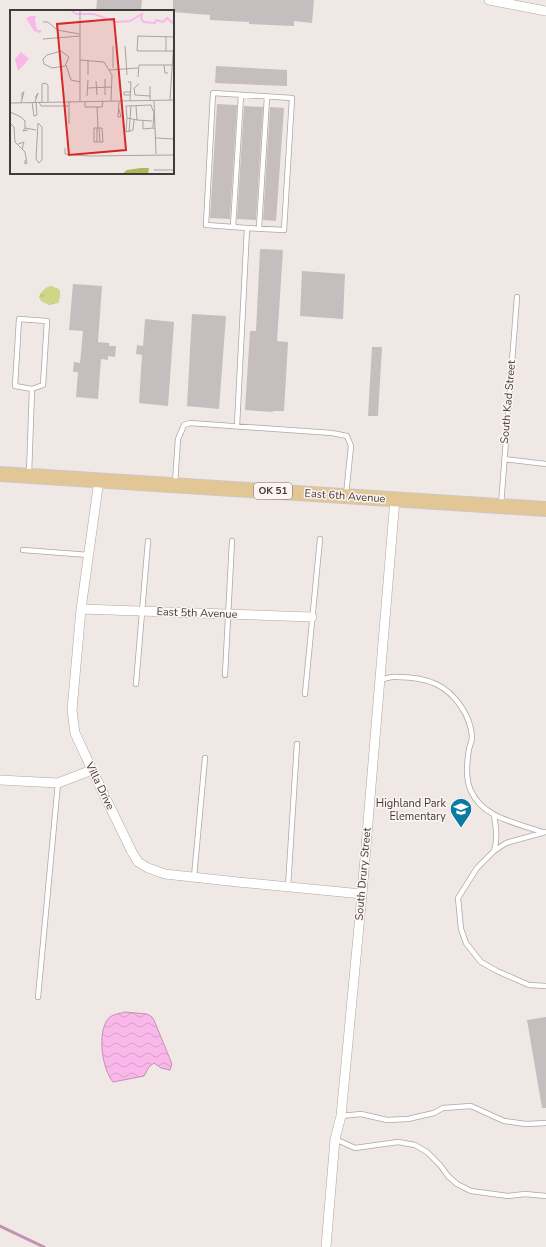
<svg xmlns="http://www.w3.org/2000/svg" width="546" height="1247" viewBox="0 0 546 1247" font-family="'Nunito Sans',sans-serif">
  <defs>
    <pattern id="grass-tufts" width="24" height="20" patternUnits="userSpaceOnUse"><rect width="24" height="20" fill="#cdd787"/><path d="M3 7l-1-3M5 7V3M7 7l1-3M15 17l-1-3M17 17v-4M19 17l1-3" fill="none" stroke="#b1b975"/></pattern>
    <pattern id="water-waves" width="16" height="10" patternUnits="userSpaceOnUse"><rect width="16" height="10" fill="#f9b8e9"/><path d="M0 5q4-4 8 0t8 0" fill="none" stroke="#d69fc9"/></pattern>
  </defs>
  <rect width="100%" height="100%" fill="#f0e8e5"/>
  <path fill="url(#grass-tufts)" d="M51,286L59,289C61,293 60,300 58,303L49,305L41,301L39,297C41,291 46,287 51,286Z"/>
  <path fill="url(#water-waves)" stroke="#c192b4" d="M125,1012L147,1014L152,1017L154,1020L172,1064L170,1070L161,1068L154,1063L149,1067L144,1076L113,1082C102,1069 97,1033 108,1019C112,1014 118,1014 125,1012Z"/>
  <g fill="none" stroke-linecap="round" stroke-linejoin="round">
    <path stroke="#c192b4" stroke-width="3" d="M0,1226L44,1247"/>
  </g>
  <path fill="#c6bdbe" d="M97,0H142L141,11H96Z
    M173,0H314L312,23L294,21V26L249,24V22L210,20V15L173,12Z
    M216,66L287,70V86L215,83Z
    M217,104L237,105L230,219L210,218Z
    M244,106L263,107L256,220L237,219Z
    M270,107L284,108L276,221L263,220Z
    M260,249L283,250L277,341L288,342L284,411H273V412L245,410L250,331H256Z
    M302,271L345,274L343,319L300,316Z
    M73,284L102,286L98,342L109,343V346H116L115,357L108,356V360L101,359L98,399L76,397L78,372H73L74,362L80,363L83,331L69,330Z
    M192,314L226,316L219,409L187,406Z
    M145,319L174,322L168,406L139,403L142,355L136,354L137,345L143,346Z
    M372,347H382L378,416H368Z
    M546,1017V1108H542L527,1020Z"/>
  <g fill="none" stroke-linecap="round" stroke-linejoin="round">
    <g stroke="#afa7a4" stroke-width="6">
      <path id="service" d="M233,227L241,95
        M259,228L267,97
        M19,319L47,321L43,385L32,389L15,386Z
        M237,426L247,228L284,230L292,98L213,93L206,225L247,228
        M504,459L546,464
        M29,474L32,389
        M175,483L178,439L184,425L190,423L332,433L347,436L351,446L346,495
        M501,505L517,297
        M23,550L89,555
        M225,675L232,541
        M379,680C385,679 391,676 397,677C409,677 425,679 436,684C455,693 471,716 472,737C472,741 470,745 469,749C467,762 465,778 471,791C483,818 517,823 542,832
        M136,684L148,541
        M305,694L320,539
        M546,832L506,843L494,851L477,868L458,898L461,929L466,943L481,962L497,971L529,985L546,986
        M494,851C498,838 496,828 494,815
        M194,877L205,758
        M288,887L297,744
        M38,997L58,783
        M341,1116L361,1114L387,1120L408,1119L434,1113L443,1108L471,1106L504,1121L526,1124L546,1123
        M335,1139L355,1148L398,1142L415,1145L427,1152L440,1165L448,1176L457,1184L471,1191L508,1196L525,1194L546,1196"/>
    </g>
    <g stroke="#afa7a4" stroke-width="10">
      <path id="minor" d="M489,0L546,11
        M99,480L81,609L72,710L75,733L92,770L132,852L138,862L148,868L165,874L238,882L362,894
        M81,609L312,617
        M0,780L58,783L92,770
        M326,1247L335,1139L341,1116L362,894L395,499"/>
    </g>
    <g stroke="#c9c8c8" stroke-width="16">
      <path id="primary" d="M0,474L546,509"/>
    </g>
    <use href="#service" stroke="#fff" stroke-width="4.5"/>
    <use href="#minor" stroke="#fff" stroke-width="9"/>
    <use href="#primary" stroke="#e2c695" stroke-width="14"/>
  </g>
  <defs>
    <g id="school-pin" transform="scale(1.15)"><path d="M0 17L-7.5 6A9.5 9.5 0 1 1 7.5 6Z" fill="#0b7ba4" stroke="#fef5f2"/><path d="M0-5L7-2L0 1L-7-2ZM-4 1L0 2.5L4 1V4Q0 6-4 4Z" fill="#fff"/></g>
  </defs>
  <g fill-rule="evenodd">
    <use href="#school-pin" x="461" y="809"/>
  </g>
  <g text-anchor="middle" dominant-baseline="central" stroke-width="3" stroke-linejoin="round" paint-order="stroke">
    <rect fill="#fef5f2" stroke="#787370" stroke-width="1" x="254" y="483" width="38" height="16" rx="3"/>
    <g font-size="10" font-weight="bold" fill="#3e3b39">
      <text x="273" y="491">OK 51</text>
    </g>
    <g font-size="11" fill="#3e3b39" stroke="#fef5f2">
      <text transform="translate(508 402) rotate(-85)">South Kad Street</text>
      <text transform="translate(345 496) rotate(4)">East 6th Avenue</text>
      <text transform="translate(197 613) rotate(2)">East 5th Avenue</text>
      <text transform="translate(100 786) rotate(64)">Villa Drive</text>
      <text transform="translate(363 874) rotate(-85)">South Drury Street</text>
    </g>
    <g font-size="11" fill="#3e3b39" stroke="#fef5f2" text-anchor="end">
      <text x="446" y="803">Highland Park<tspan x="446" dy="13">Elementary</tspan></text>
    </g>
  </g>
  <g transform="translate(10 10)">
    <rect width="164" height="164" fill="#f0e8e5"/>
    <path d="M131,158H139L138,164H112L117,160Z" fill="#aeb858"/>
    <path d="M21,6H26L25,11L27,20H32L30,23L24,21L16,8ZM11,42L19,49L8,61L5,49Z" fill="#f9b8e9"/>
    <path fill="none" stroke="#f9b8e9" stroke-width="2" d="M61,0L66,4H84L106,12L120,11L132,4L131,9L134,12L145,13L146,10L153,12L157,8L164,14"/>
    <path fill="none" stroke="#a9a3a0" stroke-width="1" d="M33,12H38L47,20L70,24M156,26V41M33,29L70,26M115,36L117,65M51,41L59,47L55,56L42,58L34,54L33,49L37,45ZM163,41H127L128,26L164,27M70,50L94,52L102,65L101,91M78,50V65M56,55L61,70L70,72M103,58V36M99,60L128,58M158,63H155L154,55H164M128,67L129,55H154M95,69V85M86,71L87,85M118,72H121L120,90M129,74L124,78L125,85L140,86M77,78L102,77M120,85H114V82H120M77,86L78,70M140,90V76M160,90L164,29M59,91V114M70,91V0M144,91L146,144M22,92L24,106L27,105L26,92M25,92L28,83L25,88M29,92L31,96H59M32,92V74L35,73L38,75V92M75,92V97H92L93,91M109,92L108,107H111L109,99M0,93L164,90M11,93L14,82L12,83V89M126,96L127,110L142,111M87,97L88,118H84V132H93L92,118H88M144,100L143,118L145,119M0,102L11,107L15,111V118M117,108L116,122L123,120L124,110M127,110L117,108L116,96L141,95L143,101M133,111V119L143,118M0,113L4,117L5,132L15,142L17,153L15,154V150M28,113L32,117V150L29,153L26,149ZM87,118V132M89,118L90,132M18,120L13,121L15,118L26,120M119,122L121,96M146,128L164,129M8,134L14,132L12,139M55,138V144L78,146L164,145M144,160H164"/>
    <path fill="#d62828" fill-opacity="0.15" stroke="#d62828" stroke-width="2" d="M104,9L116,140L59,145L47,14Z"/>
    <rect width="164" height="164" fill="none" stroke="#3e3b39" stroke-width="2"/>
  </g>
</svg>
